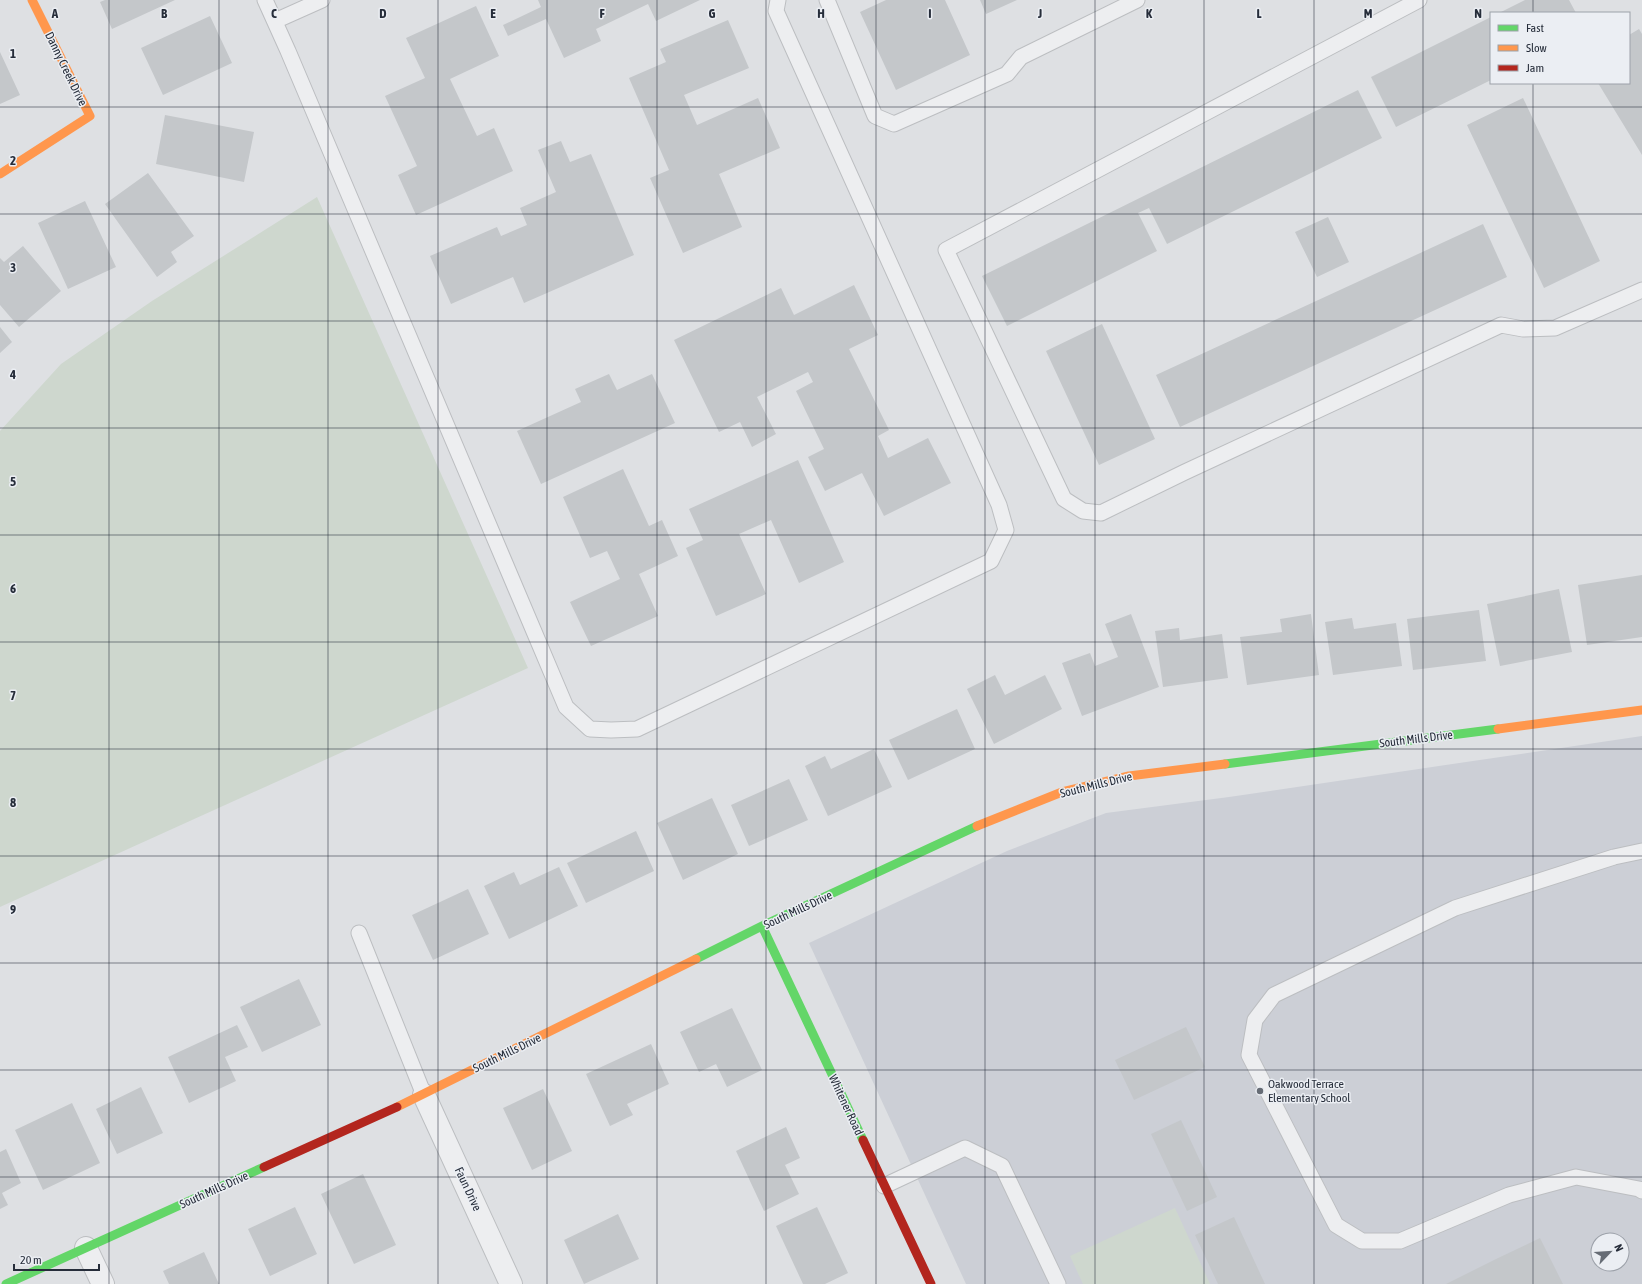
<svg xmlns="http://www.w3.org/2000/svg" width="1642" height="1284" viewBox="0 0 1642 1284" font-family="'Asap Condensed',sans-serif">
  <rect width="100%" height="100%" fill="#dee0e3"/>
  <path fill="#cccfd6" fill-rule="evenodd" d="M1642,736V1284H966L809,943L1007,851L1106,813L1229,797ZM1598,1240H1622V1264H1598Z"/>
  <path fill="#ced7ce" d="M317,197L528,668L0,907V431L61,364L152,301Z
    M1175,1208L1210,1284H1083L1070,1256Z"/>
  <path fill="#c4c7ca" d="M105,0H175L112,29L100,2Z
    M538,0H700L656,21L648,4L596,29L601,41L564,58L546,19L508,36L503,25L541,7Z
    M886,0H945L970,55L896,90L860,12Z
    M980,0H1017L986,14Z
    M1525,0H1569L1576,13H1499Z
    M476,6L499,56L450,79L477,136L494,128L513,171L416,215L398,175L417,166L385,96L425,78L406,38Z
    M210,16L232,63L163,95L141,48Z
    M1491,17V80L1396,127L1371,77Z
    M728,20L749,68L684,95L697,125L758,98L780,148L719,174L742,227L683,253L650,178L669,170L629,78L666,62L660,49Z
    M1639,29L1642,34V155L1598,83H1629V35Z
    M0,52L20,95L0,104Z
    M1358,90L1382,138L1167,244L1149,208L1138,213L1157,251L1007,326L982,276Z
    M1523,98L1600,261L1544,288L1467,125Z
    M165,115L254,132L244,182L156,164Z
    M561,141L570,162L591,154L634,255L524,303L513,277L451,304L430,256L497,227L501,236L527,225L520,208L556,192L538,150Z
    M148,173L194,236L171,252L177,262L157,277L105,204Z
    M85,201L116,267L68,289L38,223Z
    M1328,217L1349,262L1317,277L1295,232Z
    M1483,224L1507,277L1180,427L1156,375Z
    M23,246L61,291L19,327L0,305V258L4,262Z
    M854,285L878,335L849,349L889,430L878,436L888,458L928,438L951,483L884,516L862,473L825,491L808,457L824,449L796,391L813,382L808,372L757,397L776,434L752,447L740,422L719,432L674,340L781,288L794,315Z
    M1102,324L1155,439L1099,465L1046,351Z
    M0,327L12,342L0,353Z
    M609,374L617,390L652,374L675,423L541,484L517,431L581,402L575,389Z
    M798,460L844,562L799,583L771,520L739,534L766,594L716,616L686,548L703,540L689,509Z
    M623,469L649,526L662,520L678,556L639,574L658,616L591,646L570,602L620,579L607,551L590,558L563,497Z
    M1642,575V637L1587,645L1578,585Z
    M1559,589L1572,652L1500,666L1487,604Z
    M1479,610L1486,661L1413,670L1407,619Z
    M1131,614L1159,687L1082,716L1062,663L1090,653L1095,666L1118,657L1105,624Z
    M1311,614L1319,675L1247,685L1240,637L1282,632L1280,619Z
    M1352,618L1354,629L1396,623L1402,666L1333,675L1325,622Z
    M1179,628L1180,640L1222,634L1228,678L1163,687L1155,631Z
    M995,675L1005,695L1045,675L1062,709L994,744L967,689Z
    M957,709L975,749L908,780L889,740Z
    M874,749L892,787L828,816L805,766L825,756L831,769Z
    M789,779L808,820L749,846L731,805Z
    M712,798L738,854L683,880L657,823Z
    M636,831L654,871L586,903L567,863Z
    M559,867L578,906L509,939L484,886L514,872L520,885Z
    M468,889L489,934L433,960L412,915Z
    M299,979L321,1025L262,1052L240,1007Z
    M732,1008L762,1070L727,1087L716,1064L699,1072L680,1032Z
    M237,1025L248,1047L225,1057L236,1081L189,1103L168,1057Z
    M1186,1027L1205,1067L1134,1100L1115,1060Z
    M651,1044L669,1084L627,1104L633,1115L610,1126L586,1074Z
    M141,1087L163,1133L117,1154L96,1109Z
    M543,1089L572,1151L532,1170L503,1108Z
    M72,1103L100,1163L43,1190L15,1130Z
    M1181,1120L1217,1197L1187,1211L1151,1134Z
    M786,1127L800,1158L785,1165L799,1194L764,1211L736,1151Z
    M6,1149L21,1183L2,1193L8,1205L0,1209V1152Z
    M363,1174L396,1245L354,1264L321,1194Z
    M295,1207L317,1254L270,1276L248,1229Z
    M817,1207L848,1273L825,1284H803L776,1226Z
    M618,1214L639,1259L584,1284L564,1240Z
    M1234,1217L1265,1284H1218L1195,1235Z
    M1540,1238L1563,1284H1446L1494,1260Z
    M204,1252L219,1284H169L163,1271Z"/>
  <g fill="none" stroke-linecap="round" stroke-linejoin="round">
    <g stroke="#bcbec1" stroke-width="17">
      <path id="lane" d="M265,0L288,51L566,707L590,729L611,730L637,729L991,561L1006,530L999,505L776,11L778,0
        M827,0L875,116L894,124L1007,74L1021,57L1137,0
        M1419,0L946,250L1064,499L1083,511L1101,513L1185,472L1501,325L1523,329L1555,328L1642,290
        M275,21L322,0
        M1642,851L1614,857L1455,908L1274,995L1255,1020L1249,1055L1336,1225L1362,1241H1400L1509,1195L1576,1177L1639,1189L1642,1191
        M359,933L424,1095
        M884,1186L965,1148L1002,1166L1058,1284"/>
    </g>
    <g stroke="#bcbec1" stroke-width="24">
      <path id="street" d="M424,1095L511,1284
        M86,1248L103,1284"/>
    </g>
    <use href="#lane" stroke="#edeef0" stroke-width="15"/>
    <use href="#street" stroke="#edeef0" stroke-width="22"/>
    <path stroke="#63d668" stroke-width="9" d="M1225,764L1498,729
      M762,926L863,1140
      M696,959L762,926L977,826
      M6,1284L264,1167"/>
    <path stroke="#ff974d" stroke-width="9" d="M0,174L90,116L32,0
      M1498,729L1642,710
      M977,826L1062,792L1129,776L1225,764
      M397,1107L696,959"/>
    <path stroke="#b3261e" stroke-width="9" d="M863,1140L931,1284
      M264,1167L397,1107"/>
  </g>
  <path fill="none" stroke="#262d3a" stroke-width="1" stroke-opacity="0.55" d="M109,0V1284M219,0V1284M328,0V1284M438,0V1284M547,0V1284M657,0V1284M766,0V1284M876,0V1284M985,0V1284M1095,0V1284M1204,0V1284M1314,0V1284M1423,0V1284M1533,0V13M1533,83V1284M0,107H1642M0,214H1642M0,321H1642M0,428H1642M0,535H1642M0,642H1642M0,749H1642M0,856H1642M0,963H1642M0,1070H1642M0,1177H1642"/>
  <circle fill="#666c75" stroke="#ebeef3" stroke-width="1.5" cx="1260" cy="1091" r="4"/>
  <g text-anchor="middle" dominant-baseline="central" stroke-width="3" stroke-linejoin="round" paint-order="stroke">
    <g font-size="12" fill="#262d3a" stroke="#ebeef3">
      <text transform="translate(66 69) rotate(64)">Danny Creek Drive</text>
      <text transform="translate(1416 739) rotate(-7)">South Mills Drive</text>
      <text transform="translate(1096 785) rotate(-14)">South Mills Drive</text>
      <text transform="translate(798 910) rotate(-25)">South Mills Drive</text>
      <text transform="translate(507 1053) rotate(-26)">South Mills Drive</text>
      <text transform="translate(846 1105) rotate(65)">Whitener Road</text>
      <text transform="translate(468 1189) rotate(65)">Faun Drive</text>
      <text transform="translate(214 1190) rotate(-24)">South Mills Drive</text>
    </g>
    <g font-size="12" fill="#262d3a" stroke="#ebeef3" text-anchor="start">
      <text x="1268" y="1084">Oakwood Terrace<tspan x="1268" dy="14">Elementary School</tspan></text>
    </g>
  </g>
  <g font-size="13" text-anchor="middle" font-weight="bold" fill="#262d3a" stroke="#ebeef3" stroke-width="3" stroke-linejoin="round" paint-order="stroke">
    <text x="55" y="18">A</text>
    <text x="164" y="18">B</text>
    <text x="274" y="18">C</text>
    <text x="383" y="18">D</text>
    <text x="493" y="18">E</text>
    <text x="602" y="18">F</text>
    <text x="712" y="18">G</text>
    <text x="821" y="18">H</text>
    <text x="930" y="18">I</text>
    <text x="1040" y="18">J</text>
    <text x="1149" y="18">K</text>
    <text x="1259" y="18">L</text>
    <text x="1368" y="18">M</text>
    <text x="1478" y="18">N</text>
    <text x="13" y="58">1</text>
    <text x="13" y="165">2</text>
    <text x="13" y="272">3</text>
    <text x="13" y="379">4</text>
    <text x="13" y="486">5</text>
    <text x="13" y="593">6</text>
    <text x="13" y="700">7</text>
    <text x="13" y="807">8</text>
    <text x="13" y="914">9</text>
  </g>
  <rect x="1490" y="12" width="140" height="72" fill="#ebeef3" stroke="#9ca1a9"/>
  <rect x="1498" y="25" width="20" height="6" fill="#63d668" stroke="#9ca1a9"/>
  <text x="1526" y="32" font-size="12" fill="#262d3a">Fast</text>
  <rect x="1498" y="45" width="20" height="6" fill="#ff974d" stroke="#9ca1a9"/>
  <text x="1526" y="52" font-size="12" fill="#262d3a">Slow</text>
  <rect x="1498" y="65" width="20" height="6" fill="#b3261e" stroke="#9ca1a9"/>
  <text x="1526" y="72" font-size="12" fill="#262d3a">Jam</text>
  <g transform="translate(1610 1252) rotate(65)"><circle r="19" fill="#ebeef3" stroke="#9ca1a9"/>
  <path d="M0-3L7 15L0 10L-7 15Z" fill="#666c75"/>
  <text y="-6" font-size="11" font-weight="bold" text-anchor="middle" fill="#262d3a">N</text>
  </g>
  <path d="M14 1264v6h85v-6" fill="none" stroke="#262d3a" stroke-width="2"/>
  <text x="20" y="1264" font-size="12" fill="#262d3a" stroke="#ebeef3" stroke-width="3" paint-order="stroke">20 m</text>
</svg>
